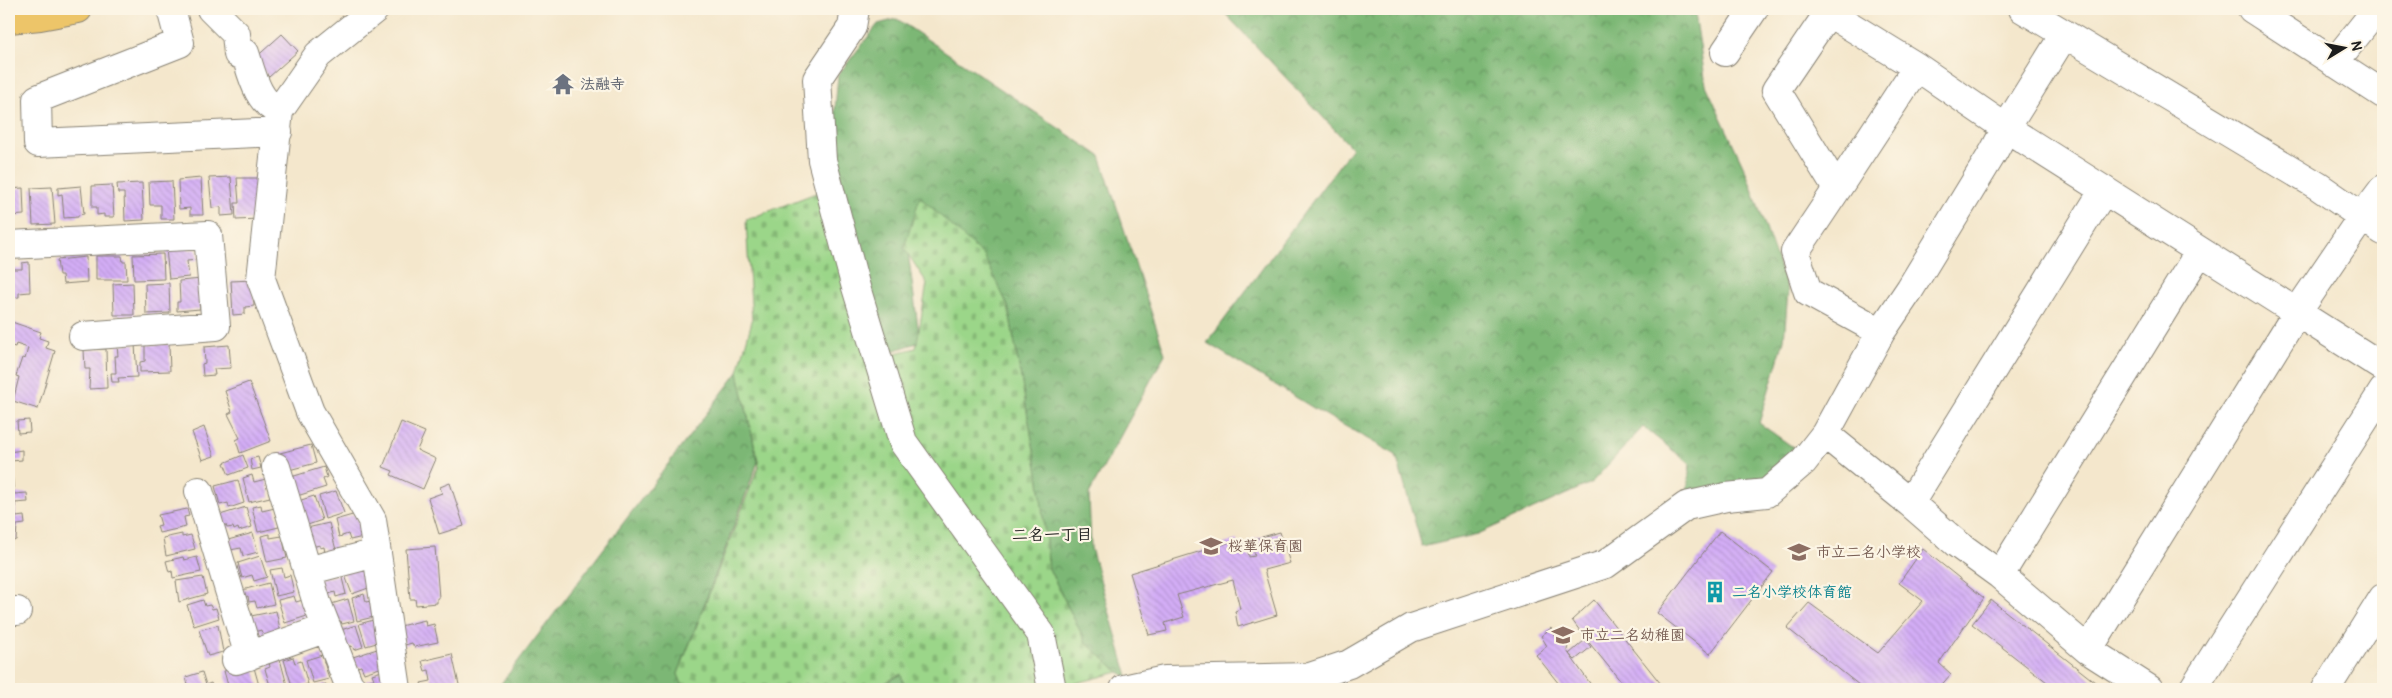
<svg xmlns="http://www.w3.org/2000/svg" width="2392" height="698" viewBox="0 0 2392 698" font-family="Pangolin,'Klee One',sans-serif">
  <defs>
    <pattern id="forest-crowns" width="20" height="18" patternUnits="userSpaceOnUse" patternTransform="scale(1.25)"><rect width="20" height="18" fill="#7cb775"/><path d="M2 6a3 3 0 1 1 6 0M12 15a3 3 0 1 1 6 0" fill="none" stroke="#65945f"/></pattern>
    <pattern id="cemetery-stones" width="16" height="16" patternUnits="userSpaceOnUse" patternTransform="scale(1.25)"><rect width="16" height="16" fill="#9bd689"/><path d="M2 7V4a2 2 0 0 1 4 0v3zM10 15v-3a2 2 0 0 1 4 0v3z" fill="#85b776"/></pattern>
    <pattern id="building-back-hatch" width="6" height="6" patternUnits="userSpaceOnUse" patternTransform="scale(1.25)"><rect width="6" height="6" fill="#d3adf6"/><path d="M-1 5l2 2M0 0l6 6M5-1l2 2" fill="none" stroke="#b594d2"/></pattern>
  </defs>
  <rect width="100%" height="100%" fill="#fcf5e5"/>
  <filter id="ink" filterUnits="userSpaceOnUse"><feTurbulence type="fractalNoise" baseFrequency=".02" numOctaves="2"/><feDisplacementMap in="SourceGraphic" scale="10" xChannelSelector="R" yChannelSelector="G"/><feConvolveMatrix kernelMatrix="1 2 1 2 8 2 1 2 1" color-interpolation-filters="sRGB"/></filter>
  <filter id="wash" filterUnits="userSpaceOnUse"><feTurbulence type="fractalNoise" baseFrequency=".0096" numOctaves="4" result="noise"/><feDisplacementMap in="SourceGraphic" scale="20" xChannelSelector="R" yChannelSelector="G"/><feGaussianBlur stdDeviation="1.12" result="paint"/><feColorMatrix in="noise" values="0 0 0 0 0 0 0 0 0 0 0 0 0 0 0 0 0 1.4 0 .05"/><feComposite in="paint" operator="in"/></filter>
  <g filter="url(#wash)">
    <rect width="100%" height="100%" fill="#f4e7cc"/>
    <path fill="url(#forest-crowns)" stroke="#4c6a48" d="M1221,9H1692L1695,13L1706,85L1746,172L1788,291L1784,340L1759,423L1804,455L1763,481L1686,503L1690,464L1643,427L1591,483L1478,534L1422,547L1396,455L1315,409L1207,343L1352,148Z
      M897,19L1100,156L1165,354L1089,494L1091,548L1128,677L1119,672L1086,643L1049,569L1038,473L1008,306L907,244L920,342L886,353L832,145L838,75L878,24Z
      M738,372L758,462L678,674L684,689H497Z
      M902,674L905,689H874Z"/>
    <path fill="url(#cemetery-stones)" stroke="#5c7952" d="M821,191L869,360L916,348L927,283L904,248L920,197L984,256L1008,306L1038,473L1049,569L1086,643L1119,672L1054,689H905L901,674L874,689H684L678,674L759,465L738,372L752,321L746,220Z"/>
    <g id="blocks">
      <path fill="url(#building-back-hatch)" d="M282,34L298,51L269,77L253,60Z
        M231,177L234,215L221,216V207L212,208L209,178Z
        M201,178L203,215H190V208L179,209L178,180Z
        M237,178H258L259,219L236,220L235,203H239Z
        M172,181L174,219H161V205H150L149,182Z
        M142,183L144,220L125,221L124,193H118L117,184Z
        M112,185L114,217H104V214L97,215V207H92V186Z
        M81,186L84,214L78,215V217L64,218L62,194L58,195V188Z
        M52,187L55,224L33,225L31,188Z
        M23,188L24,215L9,216V189Z
        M187,247L188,250L196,249L198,260L187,261L189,277L169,279L166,249Z
        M163,254L164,279L134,280L133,255Z
        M96,256H122L123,262H126L127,280H96Z
        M86,257L87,282L63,284L62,275H59L57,260Z
        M29,262L30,292L19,293V297L9,298V269H22V263Z
        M202,279L204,304H199L200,309L177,311V302H180L179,281Z
        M253,280L254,306L245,307V314L233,315L231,281Z
        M133,283L134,315H114L113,284Z
        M169,283L170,313L146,314L145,284Z
        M9,321L41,332L39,338L48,341L46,348L55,351L38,409L13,401L19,377L16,376L22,358L25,359L28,348L16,344L15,347L9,345Z
        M135,344L137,377L118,378L119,382H112L111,373H116L115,356H118L117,345Z
        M169,344L170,371L140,372V362L145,361V345Z
        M229,345L231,368L214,369L215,375L203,376L202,364L205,363L204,347Z
        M106,349L107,388L89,389L90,369H85L84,350Z
        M249,382L271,441L240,453L236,440L240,438L228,414L232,412L225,391Z
        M29,420L30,432L18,433L17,421Z
        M401,422L425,432L417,450L436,459L423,489L391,475L393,471L383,467Z
        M204,427L214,456L202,460L192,432Z
        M311,445L316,463L285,471L280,453Z
        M22,450V460L11,461L14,494L27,493L28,502L15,503L16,517L24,516L25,524L17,525L16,540L9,541V452Z
        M243,455L248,468L229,475L224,463Z
        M258,457L261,468L252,470L250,459Z
        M324,467L327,477L323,479L326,487L297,496L291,477Z
        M252,475L254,482L266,479L270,497L249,502L243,478Z
        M238,480L244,503L229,508L228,503L220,505L215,486Z
        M450,483L464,526L439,534L428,498L442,493L440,487Z
        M336,491L344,513L325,519L319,496Z
        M314,496L322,520L302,527L295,502Z
        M261,505L262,511L275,508L279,527L258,532L252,507Z
        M246,507L252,527L239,531L238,528L234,530L233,527L227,528L226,525H223L220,515Z
        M187,509L189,516L184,517L186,527L159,533L157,526L161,525L158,515Z
        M356,514L363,537L350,540L348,534L339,537L335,520Z
        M329,523L336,550L325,553L324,547L320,548V545L311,547L307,528Z
        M1720,531L1773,572L1710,654L1657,613Z
        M1280,532L1290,563L1264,570L1277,615L1238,627L1235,611L1240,609L1233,580L1177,595L1184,617L1165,623L1167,631L1149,635L1130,573L1237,540L1240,548L1248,547L1249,557L1255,556L1251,540Z
        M253,533L258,552L243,556L241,548L230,550L228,540Z
        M182,534V537L191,535L195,549L166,556L163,538Z
        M270,534V538L282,536L287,558L267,562L261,536Z
        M435,547L439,598H437V603L416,605L415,599H410L406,549Z
        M1923,549L1984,598L1939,663L1951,674L1938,689H1864L1787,628L1809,603L1878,653L1923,601L1899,583Z
        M260,556L267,577L254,581L252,575L242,578L238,563Z
        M183,557L184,560L197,557L201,572L173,578L172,571L169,572L166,561Z
        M363,564L371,587L352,594L343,570Z
        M282,568L284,577L290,575L294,592L276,596L270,570Z
        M341,574L346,594L336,597L335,592L323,596L318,580Z
        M203,577L207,594L179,602L176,581Z
        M269,583L274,604L257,608L255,601L249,602L248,596L244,597L242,590Z
        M364,594L366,602L371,601L378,616L357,621L352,598Z
        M294,596L296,602L303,600L307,616L285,623L278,600Z
        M348,599L354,621L342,624L341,621L333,623L328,605Z
        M203,600L205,606L210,605L212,609L216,608L219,618L194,626L187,605Z
        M1594,600L1665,689H1627L1586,639L1572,620Z
        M1991,600L2100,686L2098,689H2056L1972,624Z
        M276,611L281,633L263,637L261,630L254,632L251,616Z
        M377,619L380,642L366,646L359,624Z
        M425,620L426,626L434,624L438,642L414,647L412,643L405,645L400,626Z
        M218,625L223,652L208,656L199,630Z
        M356,625L363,647L354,650L352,646L341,649L335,632Z
        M1551,628L1555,636H1569L1567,651L1594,689H1563L1536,655L1547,646L1541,636Z
        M1585,640L1591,647L1575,660L1569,654Z
        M380,648L386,666L364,673L361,666L357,667L353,657Z
        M452,654L460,689H423L421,683L431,681L429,670L425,671L422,661Z
        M322,655L329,679L313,683L306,660Z
        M293,657L295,663L301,661L308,684L293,689L284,660Z
        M280,659L288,689H271L265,669L270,667L269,662Z
        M253,664L260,689H229L224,671Z
        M385,670L387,689H369L366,681L374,679L372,674Z
        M202,672L206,685L211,683L213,689H189L186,677Z
        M326,684L327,689H309Z"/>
    </g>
  </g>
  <g filter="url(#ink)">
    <use href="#blocks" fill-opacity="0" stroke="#888274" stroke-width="1"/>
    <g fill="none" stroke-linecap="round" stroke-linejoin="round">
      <g stroke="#888274" stroke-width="30">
        <path id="minor" d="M171,9L180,43L37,99L38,143L278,132
          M211,9L236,34L238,54L245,53C252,74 257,102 279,111
          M375,9L318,55L279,111L261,279L310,412L372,520L397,689
          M855,9L852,27L817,79L822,160L855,284L903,442L1041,634L1052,689
          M1831,9L1776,90L1837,189L1795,252L1808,292L1881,332
          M2023,9L2318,186L2383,231
          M2252,9L2383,94
          M1829,13L1917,67L2006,128L2383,367
          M2064,35L2006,128L1994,151L1910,289L1881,332L1825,434L1910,503L1956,543L2000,575L2088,650L2149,689
          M1725,52L1754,9
          M2334,63L2377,9
          M1837,189L1917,67
          M9,245L208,235L216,326L83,336
          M276,467L317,603L349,685L353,689
          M199,491L249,656
          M1910,503L2104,190
          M307,571L376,553
          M2000,575L2200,251
          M9,611H17
          M2088,650L2298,311L2362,217L2383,189
          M236,660L327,628
          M1124,689L1165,680L1310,677L1349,664L1411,628L1606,564L1686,506L1726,497L1767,493L1803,462L1825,434
          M2193,689L2383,391
          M2326,689L2383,598"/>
      </g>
      <g stroke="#888274" stroke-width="30">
        <path id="major" d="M9,19L40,16L78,9"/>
      </g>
      <use href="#minor" stroke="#fff" stroke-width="28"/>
      <use href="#major" stroke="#edc569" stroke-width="28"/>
    </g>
  </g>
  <defs>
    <g id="temple-bare" transform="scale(1.725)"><path d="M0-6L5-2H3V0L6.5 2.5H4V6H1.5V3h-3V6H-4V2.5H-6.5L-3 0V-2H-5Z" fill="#6b7280" stroke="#fcf5e5" stroke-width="2.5" paint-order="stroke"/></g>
    <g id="school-bare" transform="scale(1.725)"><path d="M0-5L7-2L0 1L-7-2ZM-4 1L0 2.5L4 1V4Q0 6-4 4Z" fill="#8d6e63" stroke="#fcf5e5" stroke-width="2.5" paint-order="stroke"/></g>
    <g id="building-bare" transform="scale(1.725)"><path d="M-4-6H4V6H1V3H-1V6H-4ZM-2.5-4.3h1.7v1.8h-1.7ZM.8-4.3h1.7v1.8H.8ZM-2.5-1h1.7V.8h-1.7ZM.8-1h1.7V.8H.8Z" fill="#0f9aa8" stroke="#fcf5e5" stroke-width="2.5" paint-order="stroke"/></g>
  </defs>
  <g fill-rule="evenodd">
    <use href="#temple-bare" x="563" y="84"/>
    <use href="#school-bare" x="1211" y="546"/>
    <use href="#school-bare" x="1799" y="552"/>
    <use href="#building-bare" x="1715" y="592"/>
    <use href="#school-bare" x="1563" y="635"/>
  </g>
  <g text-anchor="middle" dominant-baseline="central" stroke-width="4.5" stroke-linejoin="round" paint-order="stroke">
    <g font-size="15" font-weight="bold" fill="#5b616d" stroke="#fcf5e5" text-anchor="start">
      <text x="580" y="84">法融寺</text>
    </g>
    <g font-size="15" font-weight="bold" fill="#785e54" stroke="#fcf5e5" text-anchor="start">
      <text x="1228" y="546">桜華保育園</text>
      <text x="1816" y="552">市立二名小学校</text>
      <text x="1580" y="635">市立二名幼稚園</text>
    </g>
    <g font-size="15" font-weight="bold" fill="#0d838f" stroke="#fcf5e5" text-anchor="start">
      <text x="1732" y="592">二名小学校体育館</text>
    </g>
    <g font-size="16" font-weight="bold" fill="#1c1c1c" stroke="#fcf5e5">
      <text x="1052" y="535">二名一丁目</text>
    </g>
  </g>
  <rect width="2392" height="698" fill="none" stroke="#fcf5e5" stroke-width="30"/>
  <g transform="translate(2344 48) rotate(80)" stroke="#fcf5e5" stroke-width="4" paint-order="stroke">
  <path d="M0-4L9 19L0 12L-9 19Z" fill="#1c1c1c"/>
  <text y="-8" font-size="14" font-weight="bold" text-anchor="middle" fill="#1c1c1c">N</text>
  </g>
</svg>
